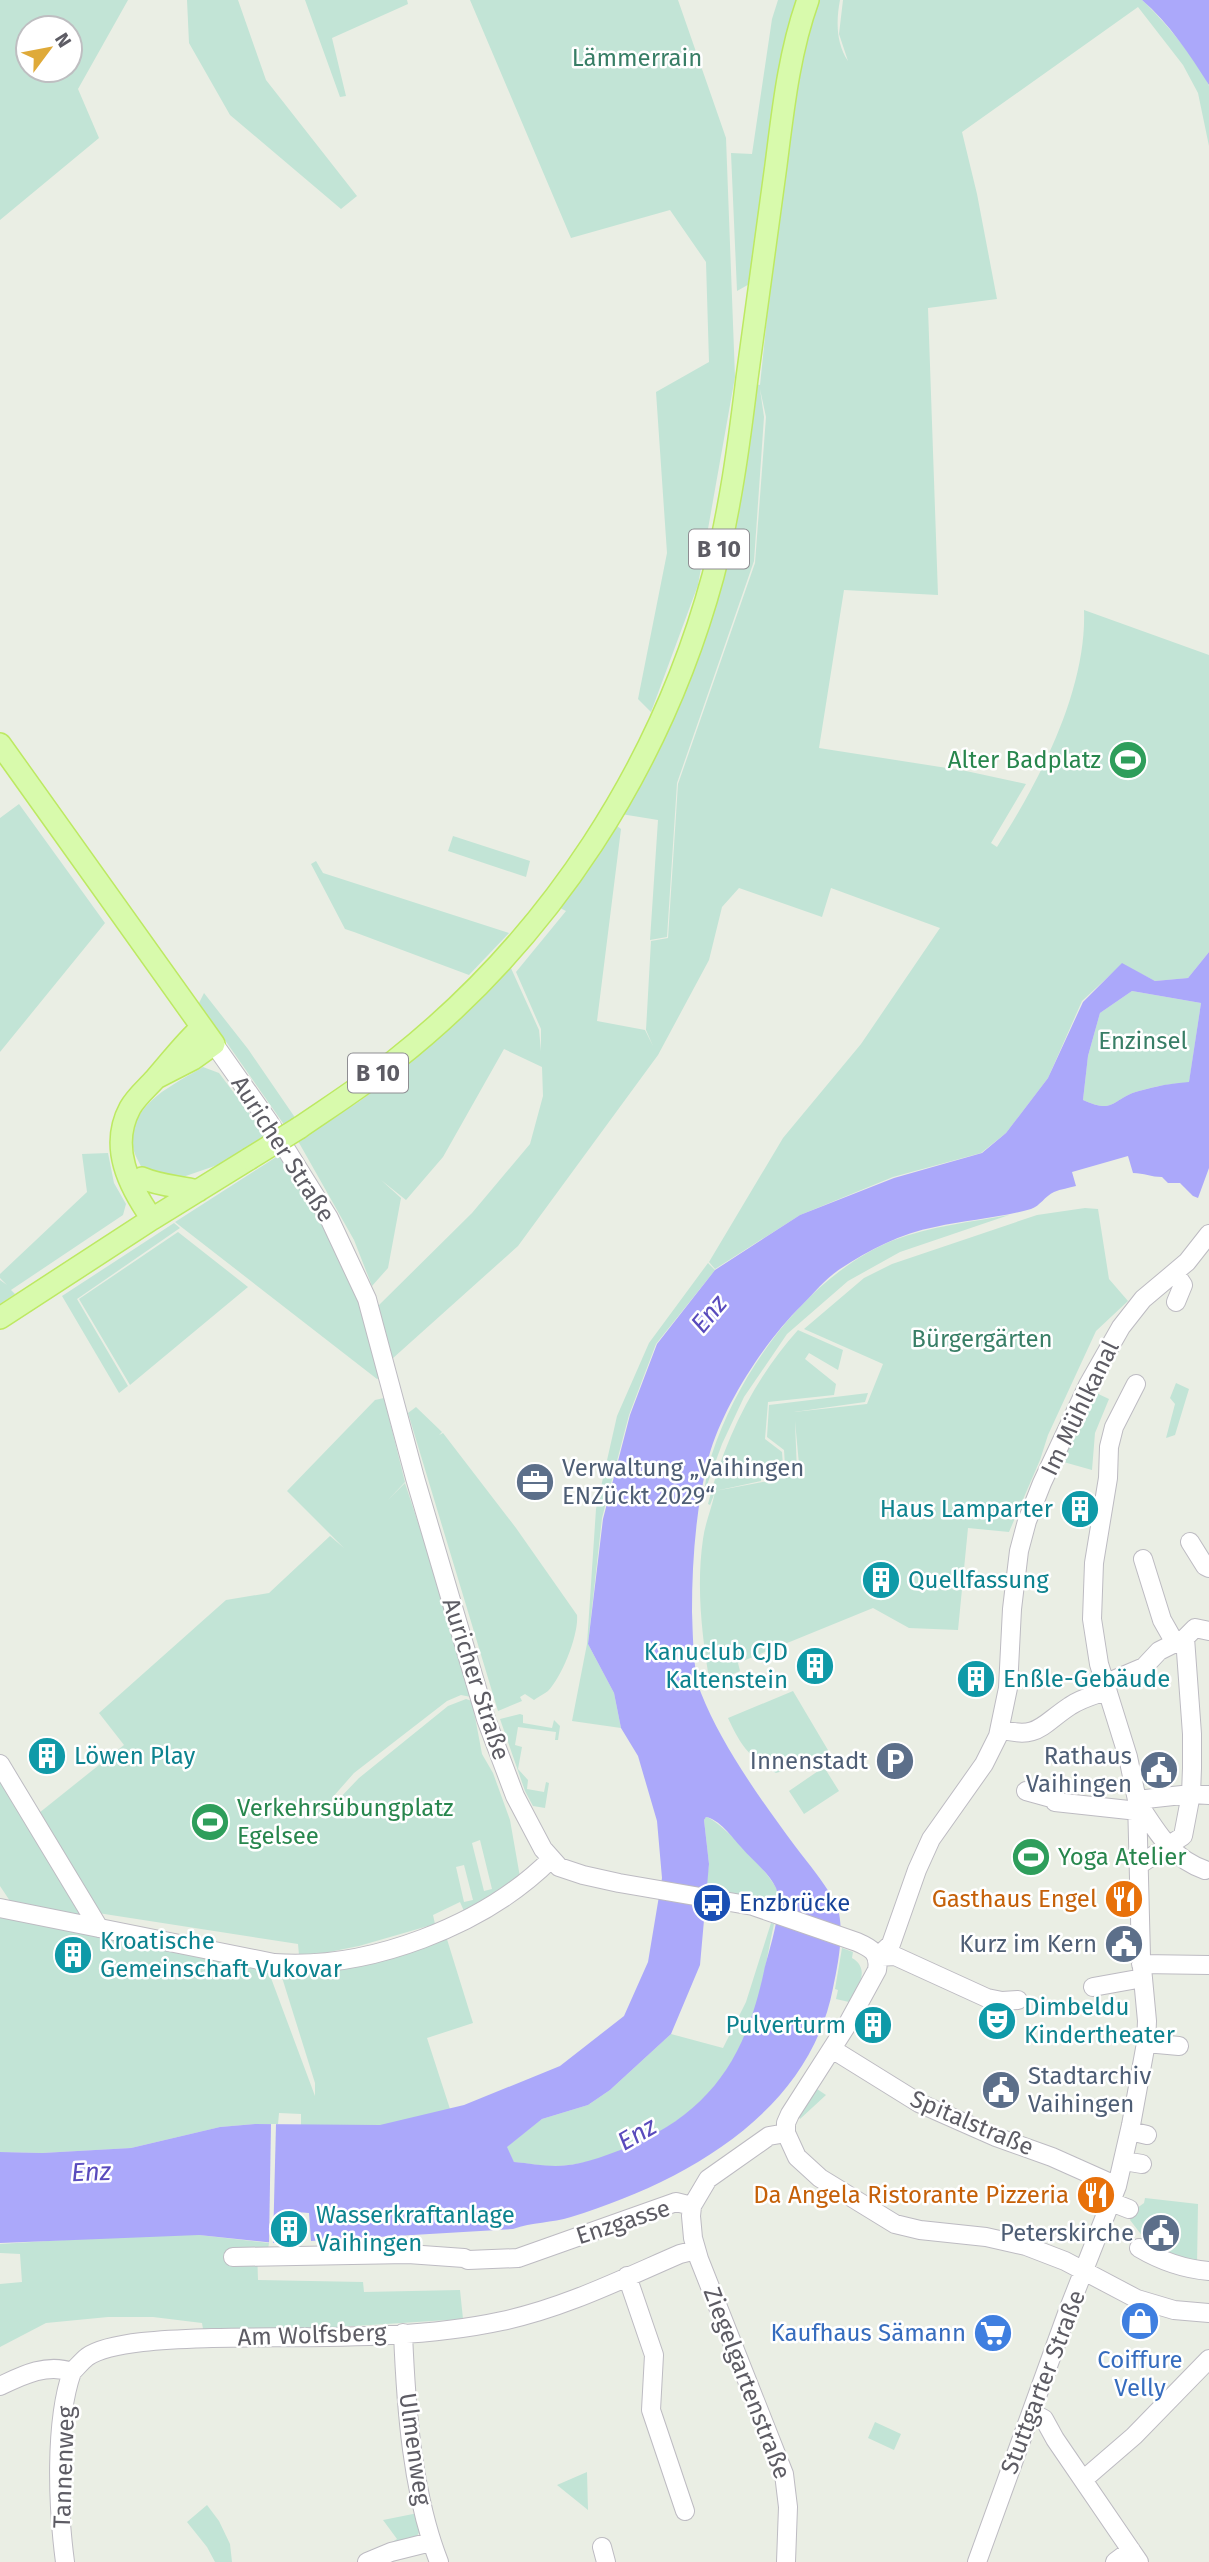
<svg xmlns="http://www.w3.org/2000/svg" width="1209" height="2562" viewBox="0 0 1209 2562" font-family="'Fira Sans',sans-serif">
  <rect width="100%" height="100%" fill="#eaeee4"/>
  <path fill="#c2e4d6" fill-rule="evenodd" d="M0,0H128L78,89L99,138L0,220ZM28,28H70V70H28Z
    M187,0H238L266,80L357,196L341,209L230,115L189,43Z
    M305,0H407L408,4L332,38L346,96L340,97Z
    M470,0H678L726,138L735,377L698,585L651,712L638,699L667,553L656,392L709,362L706,262L670,210L571,238Z
    M778,0H799L753,282L737,291L731,153L752,154L772,19Z
    M816,0H840C836,21 836,43 848,61L839,34L843,0H1142C1158,14 1204,67 1209,86C1209,101 1209,129 1209,146L1198,93L1183,65L1138,7L962,132L977,194L997,299L928,308L938,595L844,590L819,748L966,771L1026,784L991,843L997,847C1039,782 1087,690 1084,610L1209,655V952L1188,978L1155,981L1122,964L1082,1001L1048,1078L1006,1133L981,1153L893,1177L800,1215L715,1269L709,1262L783,1138L861,1044L940,928L831,888L822,917L739,888L722,907L709,960L658,1055L518,1246L392,1359L378,1306L472,1213L530,1144L543,1096L542,1067L504,1049L443,1157L406,1200L381,1180L401,1198L388,1268L372,1286L354,1240L298,1141L360,1101L407,1065L406,1062L510,966L539,1030L541,1051V1029L516,972L566,911L560,908L617,826L621,829L597,1021L645,1030L653,1046L646,1030L651,941L668,938L678,784L755,563L766,417L760,389L764,417L754,561L677,783L667,937L650,940L658,820L621,814L654,756L755,384L760,385C774,256 782,126 816,0Z
    M19,804L105,923L0,1052V818Z
    M453,836L530,861L526,877L448,851Z
    M316,861L323,873L509,933L469,975L354,932L345,929L311,864Z
    M1132,991L1201,1003L1189,1083C1172,1083 1156,1086 1139,1091C1112,1098 1116,1115 1083,1100L1088,1056L1100,1013Z
    M204,993L248,1049L296,1119L285,1126L199,1003Z
    M203,1067L219,1073L267,1137L235,1159L177,1179L142,1168C139,1162 134,1154 133,1147C127,1105 173,1085 203,1067Z
    M108,1153L114,1183L126,1204L123,1215L11,1290L15,1294L0,1304V1280L7,1285L0,1278V1274L87,1192L82,1154Z
    M281,1154L324,1222L361,1306L379,1378L377,1379L175,1222Z
    M1085,1208L1098,1209L1109,1279L1128,1301L1096,1331L1048,1435L1040,1460L1009,1532L968,1528L958,1630L909,1628L873,1608L738,1663L740,1671L710,1684C702,1637 696,1587 703,1539C705,1523 712,1508 715,1492L710,1505L708,1504C724,1440 754,1379 798,1330L843,1350L838,1370L809,1353L805,1359L836,1384L834,1395L768,1402L765,1439L782,1452L783,1465L762,1468L761,1481L715,1491L800,1475L795,1421L797,1473L763,1480L764,1469L785,1466L784,1450L767,1437L769,1405L868,1393L865,1402L794,1412L867,1404L883,1364L804,1329L864,1278L892,1264L1037,1215Z
    M1009,1215L900,1252L848,1281L787,1334L744,1397L722,1444L703,1496C706,1483 707,1467 712,1454C740,1369 809,1274 894,1240C931,1226 971,1222 1009,1215Z
    M174,1223L180,1228L77,1299L128,1386L119,1393L62,1296Z
    M178,1232L248,1287L130,1385L79,1299Z
    M708,1263L715,1270L656,1344L629,1415L602,1518L588,1644L614,1693L621,1728L572,1721L587,1644L596,1509L617,1416L649,1343Z
    M1176,1383L1189,1389L1175,1435L1166,1438L1175,1404L1170,1398Z
    M1092,1391L1109,1399L1095,1433L1092,1470L1060,1461Z
    M384,1398L405,1482L388,1500L405,1483L450,1620L471,1697L461,1695L447,1701L354,1773L332,1798L337,1801L359,1778L448,1706L466,1699L472,1701L482,1754L493,1773L510,1820L520,1877L464,1911L460,1902L433,1915L435,1924L359,1946L324,1953L299,1955L298,1944L98,1913L34,1817L124,1745L99,1713L226,1600L269,1593L330,1536L344,1548L287,1491L375,1400ZM480,1840L492,1889L484,1891L472,1843ZM464,1865L473,1900L464,1902L456,1867Z
    M416,1407L442,1432L439,1435L443,1433L516,1528L577,1615C579,1634 562,1677 548,1691C544,1694 538,1697 534,1700L525,1694L520,1697L522,1701L498,1711L408,1413Z
    M793,1691L835,1762L811,1757L792,1768L776,1773C749,1757 741,1746 728,1718Z
    M520,1714L523,1715V1723L552,1728L554,1720L560,1726L558,1740H555L556,1732L518,1727L515,1745L522,1747L518,1769L528,1780L527,1789L544,1792L546,1782L549,1783L545,1808L533,1806L525,1791L500,1719Z
    M824,1767L839,1791L804,1814L789,1791Z
    M0,1768L81,1914L77,1918L14,1907L0,1886Z
    M706,1817C719,1819 771,1875 777,1890C778,1895 779,1901 780,1906L706,1887L709,1864L704,1820Z
    M0,1916L262,1964L271,1978L315,2096V2083L280,1971C337,1975 392,1956 446,1936L473,2023L427,2038L450,2109L380,2126L301,2125V2114L279,2113L278,2124H255L220,2127L131,2148L42,2153L0,2152Z
    M771,1923L774,1924C764,1969 759,2019 734,2058C727,2070 719,2083 710,2093C676,2129 606,2165 557,2166C543,2167 528,2163 514,2162L506,2147L542,2119L588,2105L610,2090L671,2034L723,2048L746,2002Z
    M842,1948L853,1952L852,1958C871,1969 858,1988 849,2002L836,1999L838,1990L835,1989Z
    M814,2087L826,2095L800,2119L798,2112Z
    M1145,2198L1198,2204L1197,2266L1160,2259L1130,2220L1133,2211L1144,2203Z
    M145,2235H199L269,2243L268,2250H257L258,2280L363,2282L364,2292L460,2290L463,2319L324,2328L203,2329L202,2323L153,2317H108L46,2323L0,2347V2284L22,2282L20,2254L0,2253V2244Z
    M875,2422L901,2434L894,2450L868,2438Z
    M587,2472L588,2510L557,2485Z
    M207,2505L219,2521L230,2544L232,2562H215L207,2547L187,2522Z
    M418,2513C425,2541 413,2540 389,2544L397,2539L383,2520Z"/>
  <path fill="#aba8fa" fill-rule="evenodd" d="M1142,0H1209V85C1190,55 1169,23 1142,0Z
    M1209,952V1168L1198,1198L1193,1196L1180,1183H1168L1162,1177C1151,1177 1144,1173 1133,1173L1128,1156L1072,1172L1076,1186C1069,1188 1061,1189 1054,1192C1045,1196 1040,1206 1031,1209C1000,1218 966,1220 935,1227C901,1233 869,1250 840,1269C826,1278 814,1293 802,1305C765,1341 723,1406 709,1456C696,1506 692,1560 692,1612C693,1635 693,1671 701,1693C722,1746 761,1800 795,1846C808,1863 823,1881 834,1900C847,1922 838,1964 833,1988C809,2114 684,2182 571,2217C552,2223 532,2222 513,2229L311,2241L309,2213L283,2211L282,2214L275,2215V2243L199,2235L0,2243V2152L42,2153L131,2148L220,2127L255,2124L380,2125L464,2105L560,2066L624,2016L648,1962L662,1878L657,1821L638,1756L621,1728L614,1693L588,1644L603,1519L630,1415L657,1344L715,1270L800,1215L894,1178L982,1153L1006,1133L1048,1078L1083,1002L1122,963L1155,981L1188,978ZM1132,991L1201,1003L1189,1082C1172,1083 1156,1086 1139,1091C1112,1098 1116,1115 1083,1100L1088,1056L1100,1013ZM706,1817C719,1819 732,1837 741,1847C752,1860 769,1873 776,1888C784,1908 769,1949 764,1971C745,2060 709,2114 623,2149C602,2157 578,2166 556,2166C542,2166 528,2163 514,2162L507,2147L542,2119L588,2105L610,2090L671,2034L700,1965L709,1864L704,1820Z"/>
  <path fill="#eaeee4" d="M271,2124H276L273,2243H269Z"/>
  <g fill="none" stroke-linecap="round" stroke-linejoin="round">
    <g stroke="#bdbbc2" stroke-width="20">
      <path id="minor" d="M214,1044L269,1122L329,1218L367,1299L415,1478L486,1719L515,1796L543,1849L559,1867L583,1875L619,1883L753,1906L857,1942C871,1948 880,1953 877,1970L847,2025L790,2114L786,2123V2133L797,2157L820,2178L895,2224L920,2230L986,2237L1026,2246L1065,2261L1137,2299L1174,2310L1209,2313
        M1175,1273L1183,1285L1176,1302
        M1190,1542L1205,1566L1209,1568
        M1143,1559L1162,1620L1175,1643
        M1104,1684L1144,1667L1159,1651L1185,1638L1195,1628L1209,1631
        M1000,1729C1038,1740 1041,1725 1070,1706C1080,1699 1094,1695 1106,1691
        M0,1764L99,1928
        M1026,1791L1055,1799V1802L1138,1811
        M1137,1800L1191,1794L1209,1795
        M1138,1803C1157,1832 1171,1858 1205,1870
        M1139,1865L1183,1836L1191,1794L1192,1768V1734L1185,1638
        M0,1908L274,1963C368,1970 484,1926 551,1859
        M877,1957L891,1944L917,1870L931,1839L984,1764L998,1736L1008,1688L1012,1609L1019,1551L1027,1521L1042,1483L1088,1385L1121,1327L1143,1299L1187,1262L1209,1234
        M877,1957L895,1956L987,1998L1002,2001L1018,2000
        M1141,1964L1209,1965
        M1093,1987L1143,1978
        M1146,2043L1179,2046
        M832,2049L919,2103L996,2137L1052,2157L1117,2186
        M1130,2131L1147,2135
        M1124,2161L1142,2164
        M1111,2202L1129,2209
        M1139,2248C1161,2261 1184,2269 1209,2271
        M233,2257L408,2254L464,2258L468,2260L518,2258L676,2202L692,2206
        M627,2276L654,2355L651,2410L685,2511
        M403,2333C406,2407 412,2493 439,2562
        M0,2386C23,2375 47,2363 72,2372C77,2367 82,2361 87,2357C111,2340 182,2339 212,2338C306,2336 410,2341 502,2321C564,2308 622,2279 680,2254L696,2250
        M1033,2413L1044,2419L1055,2439L1139,2562
        M1083,2480L1134,2436L1209,2359
        M602,2547L606,2562
        M65,2562C58,2509 54,2423 72,2372
        M367,2562L391,2552L431,2542
        M786,2562L788,2507L784,2474L699,2259L693,2238L691,2216L692,2206L708,2179L769,2136L786,2133
        M977,2562L1069,2308L1117,2186L1131,2125L1146,2043L1147,2021L1141,1957L1137,1800L1128,1757L1099,1664L1092,1619L1094,1563L1108,1478L1109,1447L1114,1427L1136,1384
        M1115,2562L1131,2550"/>
    </g>
    <g stroke="#bde962" stroke-width="24">
      <path id="major" d="M0,744L214,1044L193,1059L156,1078
        M299,1128C331,1106 364,1085 394,1061C550,938 661,767 713,576C730,511 739,444 747,378C756,307 766,236 776,165C783,110 789,53 808,0
        M142,1178C160,1186 179,1186 198,1191
        M152,1219C129,1186 109,1147 130,1108C136,1097 146,1089 155,1079C171,1061 184,1043 202,1027
        M0,1318L152,1219L249,1159"/>
    </g>
    <use href="#minor" stroke="#fff" stroke-width="18"/>
    <use href="#major" stroke="#d8faac" stroke-width="21"/>
    <g stroke="#bde962" stroke-width="24" stroke-linecap="butt">
      <path id="major-bridge" d="M249,1159L299,1128"/>
    </g>
    <use href="#major-bridge" stroke="#d8faac" stroke-width="21"/>
  </g>
  <defs>
    <g id="stadium-disc" transform="scale(2.0125)"><circle r="9.5" fill="#2e9e5b" stroke="#fff"/><path d="M0-5a6.5 5 0 1 0 0 10a6.5 5 0 1 0 0-10ZM-3.5-1.8h7v3.6h-7Z" fill="#fff"/></g>
    <g id="office-disc" transform="scale(2.0125)"><circle r="9.5" fill="#5c6f8a" stroke="#fff"/><path d="M-6-3h4V-5.5h4V-3h4V5H-6ZM-1-4.5V-3h2v-1.5ZM-6 0V1H6V0Z" fill="#fff"/></g>
    <g id="building-disc" transform="scale(2.0125)"><circle r="9.5" fill="#0f9aa8" stroke="#fff"/><path d="M-4-6H4V6H1V3H-1V6H-4ZM-2.5-4.3h1.7v1.8h-1.7ZM.8-4.3h1.7v1.8H.8ZM-2.5-1h1.7V.8h-1.7ZM.8-1h1.7V.8H.8Z" fill="#fff"/></g>
    <g id="parking-disc" transform="scale(2.0125)"><circle r="9.5" fill="#5c6f8a" stroke="#fff"/><path d="M-3.5-5.5H1a3.5 3.5 0 0 1 0 7H-1V5.5H-3.5ZM-1-3.4V-.6H.8a1.4 1.4 0 0 0 0-2.8Z" fill="#fff"/></g>
    <g id="civic-disc" transform="scale(2.0125)"><circle r="9.5" fill="#5c6f8a" stroke="#fff"/><path d="M-.6-6.5H3V-4.5H.6V-3L4-1V1h2V6H-6V1h2V-1L-.6-3ZM-1.2 2.5V6h2.4V2.5Z" fill="#fff"/></g>
    <g id="restaurant-disc" transform="scale(2.0125)"><circle r="9.5" fill="#e8710a" stroke="#fff"/><path d="M-5-6h1v4h1v-4h1v4h1v-4h1v5L-1.5 .5V6h-2V.5L-5-1ZM5-6V6H3V1.5H1.5Q1.5-4 5-6Z" fill="#fff"/></g>
    <g id="bus-disc" transform="scale(2.0125)"><circle r="9.5" fill="#1a4fb4" stroke="#fff"/><path d="M-5-6H5V4H4V6H2V4H-2V6H-4V4H-5ZM-3.5-4V0h7V-4ZM-3.5 1.2v1.5H-2V1.2ZM2 1.2v1.5H3.5V1.2Z" fill="#fff"/></g>
    <g id="theatre-disc" transform="scale(2.0125)"><circle r="9.5" fill="#0f9aa8" stroke="#fff"/><path d="M-5-5.5Q0-4 5-5.5V0Q5 5 0 6Q-5 5-5 0ZM-3.3-2.5H-1v1.5H-3.3ZM1-2.5H3.3v1.5H1ZM-2.8 1Q0 5.5 2.8 1Z" fill="#fff"/></g>
    <g id="shop-disc" transform="scale(2.0125)"><circle r="9.5" fill="#3f7fe0" stroke="#fff"/><path d="M-5-2.5h2.3a2.7 3.5 0 0 1 5.4 0H5L5.5 6h-11ZM-1.5-2.5h3a1.5 2.3 0 0 0-3 0Z" fill="#fff"/></g>
    <g id="supermarket-disc" transform="scale(2.0125)"><circle r="9.5" fill="#3f7fe0" stroke="#fff"/><path d="M-6-5.5h2.5l.6 2H6L4.5 2H-2.5L-4.4-4H-6ZM-1.5 3.2a1.3 1.3 0 1 0 .1 0ZM3 3.2a1.3 1.3 0 1 0 .1 0Z" fill="#fff"/></g>
  </defs>
  <g fill-rule="evenodd">
    <use href="#stadium-disc" x="1128" y="760"/>
    <use href="#office-disc" x="535" y="1482"/>
    <use href="#building-disc" x="1080" y="1509"/>
    <use href="#building-disc" x="881" y="1580"/>
    <use href="#building-disc" x="815" y="1666"/>
    <use href="#building-disc" x="976" y="1679"/>
    <use href="#building-disc" x="47" y="1756"/>
    <use href="#parking-disc" x="895" y="1761"/>
    <use href="#civic-disc" x="1159" y="1770"/>
    <use href="#stadium-disc" x="210" y="1822"/>
    <use href="#stadium-disc" x="1031" y="1857"/>
    <use href="#restaurant-disc" x="1124" y="1899"/>
    <use href="#bus-disc" x="712" y="1903"/>
    <use href="#civic-disc" x="1124" y="1944"/>
    <use href="#building-disc" x="73" y="1955"/>
    <use href="#theatre-disc" x="997" y="2021"/>
    <use href="#building-disc" x="873" y="2025"/>
    <use href="#civic-disc" x="1001" y="2090"/>
    <use href="#restaurant-disc" x="1096" y="2195"/>
    <use href="#building-disc" x="289" y="2229"/>
    <use href="#civic-disc" x="1161" y="2233"/>
    <use href="#shop-disc" x="1140" y="2321"/>
    <use href="#supermarket-disc" x="993" y="2333"/>
  </g>
  <g text-anchor="middle" dominant-baseline="central" stroke-width="5" stroke-linejoin="round" paint-order="stroke">
    <g fill="#fff" stroke="#8e8d92" stroke-width="2">
      <rect x="689" y="529.5" width="60" height="39" rx="5"/>
      <rect x="348" y="1053.5" width="60" height="39" rx="5"/>
    </g>
    <g font-size="23" font-weight="bold" fill="#5d5c64">
      <text x="719" y="549">B 10</text>
      <text x="378" y="1073">B 10</text>
    </g>
    <g font-size="24" fill="#387e66" stroke="#fff">
      <text x="637" y="58">Lämmerrain</text>
      <text x="1143" y="1041">Enzinsel</text>
      <text x="982" y="1339">Bürgergärten</text>
    </g>
    <g font-size="24" fill="#27864d" stroke="#fff" text-anchor="start">
      <text x="1101" y="760" text-anchor="end">Alter Badplatz</text>
      <text x="237" y="1808">Verkehrsübungplatz<tspan x="237" dy="28">Egelsee</tspan></text>
      <text x="1058" y="1857">Yoga Atelier</text>
    </g>
    <g font-size="24" fill="#5d5c64" stroke="#fff">
      <text transform="translate(283 1149) rotate(57)">Auricher Straße</text>
      <text transform="translate(1080 1408) rotate(-64)">Im Mühlkanal</text>
      <text transform="translate(476 1679) rotate(72)">Auricher Straße</text>
      <text transform="translate(972 2123) rotate(23)">Spitalstraße</text>
      <text transform="translate(623 2222) rotate(-18)">Enzgasse</text>
      <text transform="translate(312 2335) rotate(-2)">Am Wolfsberg</text>
      <text transform="translate(1043 2382) rotate(-69)">Stuttgarter Straße</text>
      <text transform="translate(747 2383) rotate(69)">Ziegelgartenstraße</text>
      <text transform="translate(415 2449) rotate(82)">Ulmenweg</text>
      <text transform="translate(64 2467) rotate(-88)">Tannenweg</text>
    </g>
    <g font-size="24" fill="#4e5e75" stroke="#fff" text-anchor="end">
      <text x="562" y="1468" text-anchor="start">Verwaltung „Vaihingen<tspan x="562" dy="28">ENZückt 2029“</tspan></text>
      <text x="1132" y="1756">Rathaus<tspan x="1132" dy="28">Vaihingen</tspan></text>
      <text x="868" y="1761">Innenstadt</text>
      <text x="1097" y="1944">Kurz im Kern</text>
      <text x="1028" y="2076" text-anchor="start">Stadtarchiv<tspan x="1028" dy="28">Vaihingen</tspan></text>
      <text x="1134" y="2233">Peterskirche</text>
    </g>
    <g font-size="24" fill="#0d838f" stroke="#fff" text-anchor="start">
      <text x="1053" y="1509" text-anchor="end">Haus Lamparter</text>
      <text x="908" y="1580">Quellfassung</text>
      <text x="788" y="1652" text-anchor="end">Kanuclub CJD<tspan x="788" dy="28">Kaltenstein</tspan></text>
      <text x="1003" y="1679">Enßle-Gebäude</text>
      <text x="74" y="1756">Löwen Play</text>
      <text x="100" y="1941">Kroatische<tspan x="100" dy="28">Gemeinschaft Vukovar</tspan></text>
      <text x="1024" y="2007">Dimbeldu<tspan x="1024" dy="28">Kindertheater</tspan></text>
      <text x="846" y="2025" text-anchor="end">Pulverturm</text>
      <text x="316" y="2215">Wasserkraftanlage<tspan x="316" dy="28">Vaihingen</tspan></text>
    </g>
    <g font-size="24" fill="#c56008" stroke="#fff" text-anchor="end">
      <text x="1097" y="1899">Gasthaus Engel</text>
      <text x="1069" y="2195">Da Angela Ristorante Pizzeria</text>
    </g>
    <g font-size="24" fill="#164399" stroke="#fff" text-anchor="start">
      <text x="739" y="1903">Enzbrücke</text>
    </g>
    <g font-size="24" fill="#366cbe" stroke="#fff" text-anchor="end">
      <text x="966" y="2333">Kaufhaus Sämann</text>
      <text x="1140" y="2360" text-anchor="middle">Coiffure<tspan x="1140" dy="28">Velly</tspan></text>
    </g>
    <g font-size="26" font-style="italic" fill="#594bbc" stroke="#fff">
      <text transform="translate(709 1314) rotate(-50)">Enz</text>
      <text transform="translate(637 2134) rotate(-30)">Enz</text>
      <text transform="translate(91 2172) rotate(-2)">Enz</text>
    </g>
  </g>
  <g transform="translate(49 49) rotate(58)"><circle r="33" fill="#ffffff" stroke="#bebec1" stroke-width="2"/>
  <path d="M0-5L12 26L0 18L-12 26Z" fill="#dfaa39"/>
  <text y="-10" font-size="19" font-weight="bold" text-anchor="middle" fill="#5d5c64">N</text>
  </g>
</svg>
